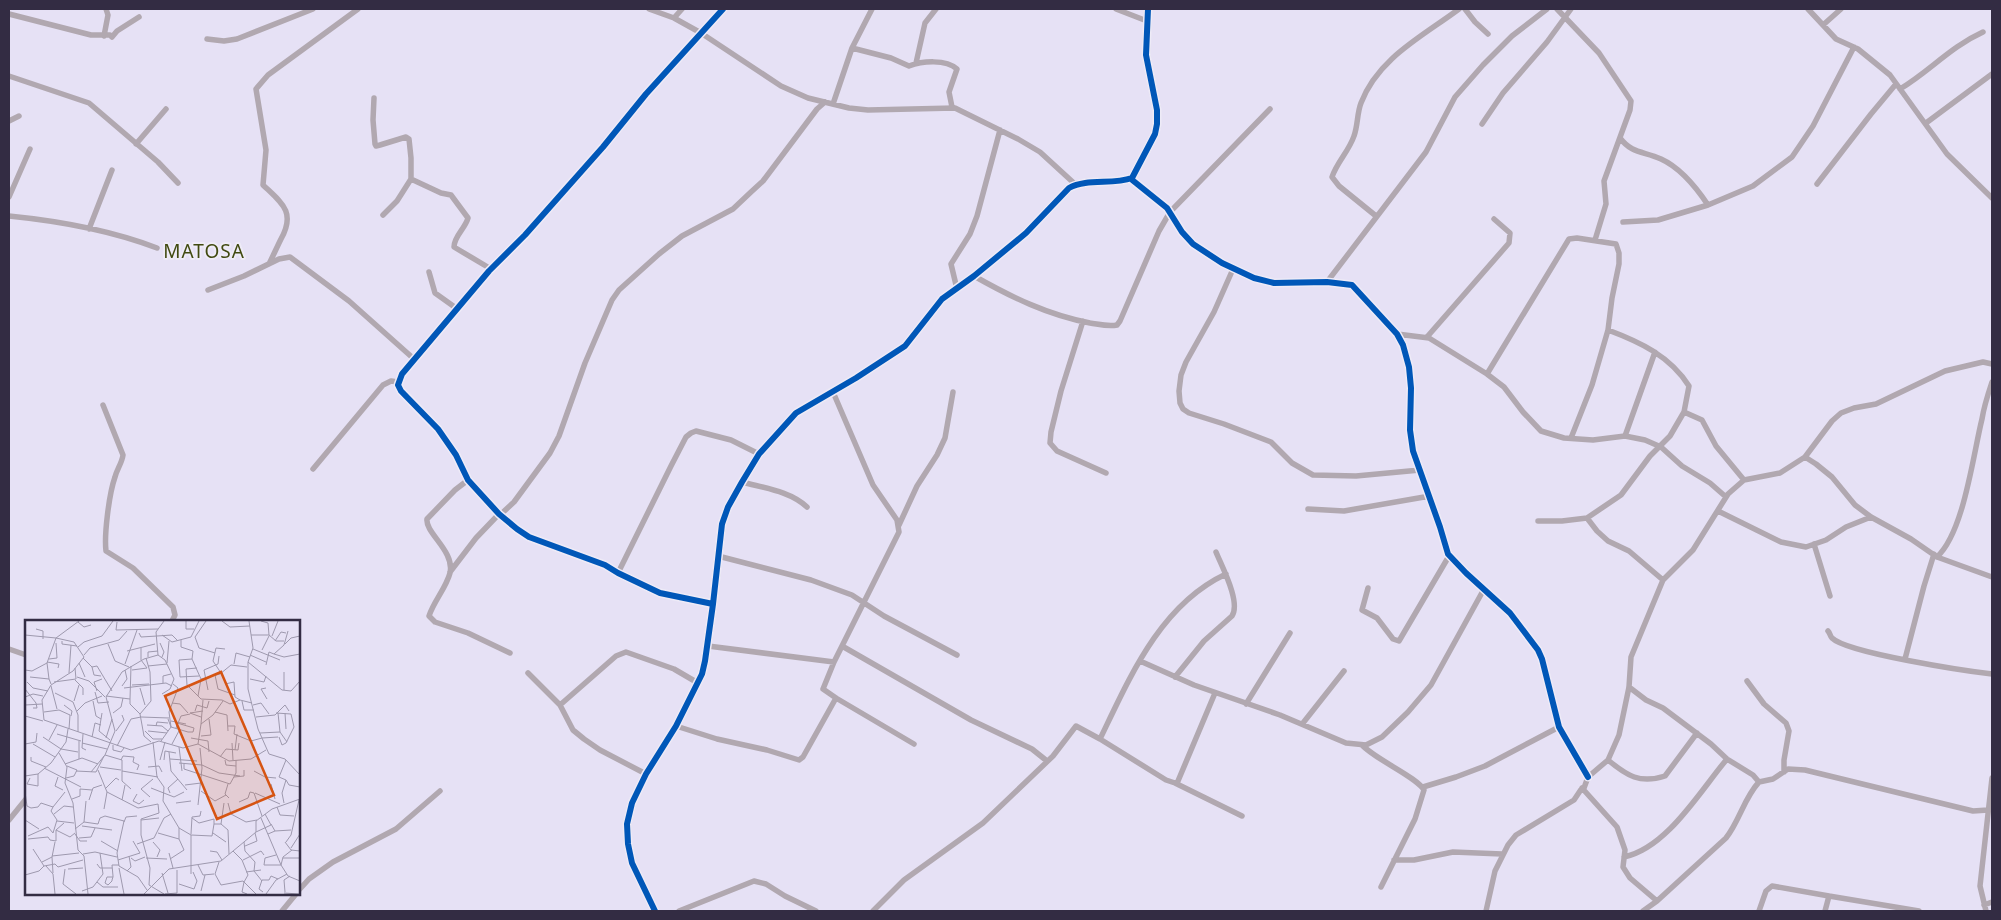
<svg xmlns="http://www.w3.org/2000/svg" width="2001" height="920" viewBox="0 0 2001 920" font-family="'Noto Sans',sans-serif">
  <rect width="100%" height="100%" fill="#e6e1f5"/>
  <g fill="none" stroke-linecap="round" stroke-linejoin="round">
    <path stroke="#b1a8b0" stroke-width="5.5" d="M649,9L674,18L701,33L781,86L808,98L849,108L868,110L955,108L1018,139L1040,152L1076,185
      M1116,9L1147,21
      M1465,9L1475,22L1488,34
      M1557,9L1599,53L1631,101L1630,110L1604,181L1606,204L1595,240
      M1808,9L1836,39L1858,49L1890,75L1947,154L1992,198
      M9,14L91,35H110L112,37L117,31L139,17
      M674,18L682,9
      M1823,25L1841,9
      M104,36L108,15L106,9
      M207,39L224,41L237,39L313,9
      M852,48L891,58L909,66C922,61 946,59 957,69L949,92L952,107
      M916,63L925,23L936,9
      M9,76L89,103L158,162L178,183
      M1900,89C1930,71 1950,47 1983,32
      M374,98L373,120L375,144L376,146L380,145L406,137L409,139L411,158V179L441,193L451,195L468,218C465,229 454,236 454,247L491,269
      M833,104L852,48L872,9
      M9,121L19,116
      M1926,123L1992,74
      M1482,124L1503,93L1547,42L1571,9
      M1620,138C1632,154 1644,151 1661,159C1681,168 1696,187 1708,205
      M136,144L166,109
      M1131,179L1167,208L1182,232L1193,244L1222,263L1254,278L1274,283L1327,282L1352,285L1397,334L1403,345L1409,367L1411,388L1410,430L1413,451L1440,527L1448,554L1466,573L1510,613L1538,650L1542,659L1559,727L1588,777
      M1817,184L1871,114L1896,84
      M9,197L30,149
      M383,215L397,201L411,179
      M9,216C59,221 110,230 157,248
      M1376,216L1339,186L1332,177C1337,162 1349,151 1354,136C1358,125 1357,113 1361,103C1378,58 1423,36 1459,9
      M1623,222L1658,220L1708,205L1753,186L1792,157L1813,126L1854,47
      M89,229L112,170
      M269,264C273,256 277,247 281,239C296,212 282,203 263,185L266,150L256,89L268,75L358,9
      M1233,269L1214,312L1186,362L1181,375L1179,391L1180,403L1183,409L1189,413L1224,424L1271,442L1292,463L1313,475L1356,476L1420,470
      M429,272L435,293L456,308
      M974,276C1011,297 1048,315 1090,323C1098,324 1108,327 1117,325L1120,321L1159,231L1170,212L1270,109
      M1327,282L1426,152L1455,97L1483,65L1512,36L1547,9
      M957,289L951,264L970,234L977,216L1000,130
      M208,290L244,276L279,259L290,257L349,301L414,359
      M1083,321L1061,391L1051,432L1050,443L1057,451L1106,473
      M1608,330C1640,342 1670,356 1689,386L1684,412L1670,436L1650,456L1621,495L1587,518L1597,531L1608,541L1629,551L1663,580
      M1397,334L1429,338L1487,374L1504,387L1523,412L1541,431L1564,438L1593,440L1625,436L1645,440L1661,447L1682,466L1710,483L1726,497
      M1427,337L1509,243L1510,233L1494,219
      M1487,374L1569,239L1577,238L1616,244L1619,253V264L1612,298L1608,330L1592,385L1571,438
      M833,392L873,485L897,520L899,532L834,662L823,689L836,698L914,744
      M103,405L123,455C122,463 117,469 115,477C109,494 104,535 106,551L133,568L173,607L175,615L172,621
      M1684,412L1702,420L1716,446L1744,480
      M1625,436L1655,352
      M1805,457L1816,464L1832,477L1855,505L1871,517L1911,539L1937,557L1992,577
      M313,469L383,385L391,381L398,382
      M468,480L455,490L427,519C425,533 455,551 450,573C446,588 434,601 429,616L435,622L468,633L510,653
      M742,482C764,488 790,491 807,507
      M1308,509L1344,511L1430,496
      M1718,511L1781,542L1806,547L1826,540L1846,527L1871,517
      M500,515L514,502L550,453L559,436L585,363L612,300L619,290L659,254L682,236L733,209L751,192L763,181L817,109L825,102
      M1538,521H1562L1587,518
      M899,525L917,486L937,455L945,438L953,392
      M1814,544L1830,596
      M718,556L811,580L852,595L884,616L957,655
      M1937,557C1964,532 1973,455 1982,419C1984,406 1988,394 1992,382
      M450,572L476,538L499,514
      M618,573L671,466L686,437L691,433L696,431L731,440L759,454
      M1368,588L1362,610L1377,618L1393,639L1399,641L1449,556
      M713,604L660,593L618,573L605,565L529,537L517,529L499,514L468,480L456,455L438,429L401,391L398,385L402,374L489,271L525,235L603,147L646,94L723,9
      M1828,631C1830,633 1830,636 1832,638C1847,653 1966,671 1992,674
      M708,646L834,662
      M842,646L971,720L1032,749L1047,761
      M9,649L26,655
      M1905,659L1924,586L1934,554
      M1140,661L1194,685L1280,715L1346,743L1366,745L1382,737L1408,712L1431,685L1484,589
      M528,673L560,705L573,730L584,739L600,750L646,774
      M1175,677L1204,641L1232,616C1241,602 1222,567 1216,552
      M1747,681L1764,704L1786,723L1789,731L1784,760V772
      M1629,687L1646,700L1663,708L1711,744L1727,759L1753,775L1759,782
      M1246,704L1290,633
      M560,705L616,656L626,652L674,669L698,683
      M1303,723L1344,671
      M676,726L717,739L767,750L799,760L803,757L836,698
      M1100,739C1130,677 1160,605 1226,574
      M1362,745C1376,760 1417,777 1424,790L1415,819L1381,887
      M1608,760C1627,776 1640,784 1665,776L1697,733
      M1175,783L1242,816
      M1423,787L1456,777L1485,766L1559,727
      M1582,788L1617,827L1625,850L1623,867L1630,878L1657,901
      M9,820L26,799
      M1624,857C1667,848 1700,791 1727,759
      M1394,860H1414L1453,852L1502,854
      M299,890L309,879L333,862L396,829L440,791
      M1829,896L1919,911
      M1984,905L1992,902
      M282,911L296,894
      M679,911L754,881L766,884L785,896L816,911
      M873,911L904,880L983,823L1053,756L1076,726L1100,739L1166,780L1175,783L1178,781L1215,693
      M1486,911L1495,871L1508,845L1516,835L1574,800L1582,788H1584L1588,777L1608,760L1619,735L1629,687L1631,657L1663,580L1693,550L1728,494L1744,480L1780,473L1805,457L1832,421L1841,413L1854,408L1876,404L1945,371L1983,362L1992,364
      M1643,911L1657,901L1726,838C1740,820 1744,798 1759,782L1773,779L1788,769L1805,770L1973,811L1988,810
      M1759,911L1766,891L1772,886L1829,896L1825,911
      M1986,911L1980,886L1992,778"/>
    <path stroke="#b0a8b2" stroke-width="8" d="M655,911L632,863L628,844L627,824L632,803L646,774L676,726L702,674L705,661L713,604L722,524L728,507L742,482L759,454L796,413L856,378L905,346L942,299L974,276L1026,233L1069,188C1087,178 1112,185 1132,178L1155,134L1157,124V110L1146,55L1148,9"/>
    <g stroke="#eeebf7" stroke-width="9">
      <path id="cycleway" d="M1131,179L1167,208L1182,232L1193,244L1222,263L1254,278L1274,283L1327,282L1352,285L1397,334L1403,345L1409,367L1411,388L1410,430L1413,451L1440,527L1448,554L1466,573L1510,613L1538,650L1542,659L1559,727L1588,777
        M713,604L660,593L618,573L605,565L529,537L517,529L499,514L468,480L456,455L438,429L401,391L398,385L402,374L489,271L525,235L603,147L646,94L723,9
        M655,911L632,863L628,844L627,824L632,803L646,774L676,726L702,674L705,661L713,604L722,524L728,507L742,482L759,454L796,413L856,378L905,346L942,299L974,276L1026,233L1069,188C1087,178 1112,185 1132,178L1155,134L1157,124V110L1146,55L1148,9"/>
    </g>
    <use href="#cycleway" stroke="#0057b8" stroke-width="6"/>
  </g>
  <g text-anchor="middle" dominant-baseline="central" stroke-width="4" stroke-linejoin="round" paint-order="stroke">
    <g font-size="19" letter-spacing="1" fill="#414a10" stroke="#eeebf7">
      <text x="204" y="251">MATOSA</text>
    </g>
  </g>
  <g transform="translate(25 620)">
    <rect width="275" height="275" fill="#e6e1f5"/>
    <path fill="none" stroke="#9e99ae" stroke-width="1" d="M54,1L31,18L49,22L59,37L48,51L26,65L17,80L19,100L106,130L134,121L158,128L173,124L204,141L226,139L241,130M161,1V9H169M181,1L170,17L174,28L190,33M197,1L205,7L225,6M224,1L228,28L223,42V69L233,109L244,134L260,139L275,155M53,2L59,7L66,5M92,2L91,10L133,9M11,9L18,11V19M114,13L116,17L132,16M0,15L31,18M137,15L147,22L166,17L174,1M226,15H244L243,3L236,1M244,15L251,21H259M132,16L147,15L153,21M247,16L253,1M156,20V27L168,31L167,39L176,59L173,76M37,21V24L52,26M250,21L256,12L261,13M135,23L139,32L137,37M83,24L90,41L104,47M260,24L266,18L275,16M53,27L59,22L77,16L88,1M116,28V40L122,48M228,29L255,40M237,30L244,16M102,31L130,24M249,34L259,37L275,34M59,35L65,28L94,20L102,11M133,35L140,40L149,59L145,69L137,74M225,35L241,42M123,37V32L133,31M58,38L67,47L69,55L76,56M121,38L125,52L126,81L115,94L119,116L126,122M24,39L32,38L31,23M167,39L154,40L155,57L174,56M22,42L34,44L33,48M223,42L257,70L266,71L275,61M54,43L60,57M142,43L144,21M100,44L112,10M209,44L211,33L225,37M241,45L244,32L249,34L259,25L263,11M123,46L142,44M67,47L72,46L87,71M172,48L161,49L162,65L176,79L197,80L205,84L215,80L227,83M0,50L7,51L22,43M107,50L122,48M259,52V70M44,53L46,25M196,53L188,41L191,28L200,29M190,55L193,69L210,75M5,57L24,59L26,64M52,57L64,61L80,77M24,59L22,43L31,18M176,59L195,54L206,45L222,47M225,59L239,62L241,56M50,60L58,68V75M2,62L8,68L23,71M29,62L51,59L50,48M138,63V56L146,54M200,64L209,62L210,77L215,80M107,65L124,64M26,66L32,89M97,66L102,59L100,50M99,68L141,63L147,66M115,68L120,85M241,68L236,69L242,79M0,69L11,83L12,88H8M183,70L179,50L193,44L194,36M72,71L69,62L77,59M70,72L73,83L84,82M30,73L48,82L53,95V112M81,76L105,79L106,46M0,77L8,74L18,76M105,79V84L115,94M49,81L54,65M68,81L71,96L76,99M217,81L219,90H229M147,83L155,84L163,93M0,85L17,84M39,85L47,91L46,96M228,85L236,83L244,94M52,91L60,83L77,76M170,91L172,85L182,88L184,81M19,92L34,90L45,95L44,109M190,92L202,95L203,111M77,93L74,111L85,120M88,93L96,87L98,78M251,93L266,94L269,107L261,123L257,125L254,117M253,93L255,112L262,122M260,93L261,109M0,96L18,101M176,97L165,93L178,91M231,97L250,95L260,85L264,91M143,99L146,107L163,112H168L169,108M146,101L161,104M152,103L169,108M176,104L178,80M122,105L137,106L143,111M131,106L132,102L143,103M203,106H210L209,114L226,121L237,118M151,108L156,96L165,94M91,111L99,100L97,95M120,111L128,119H137M123,111L142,113M235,113L255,112M32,114L56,121M58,114L57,128L61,130M176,116L186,115L184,99M18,117L36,129L53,132M67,117L70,103L76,105M81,118L87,99M166,118L183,121L184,132M237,118L253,117M24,120L32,105M136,121L146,107L144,92L153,68L148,64M128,122L132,157L139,167L138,181L154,208L166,215V254M57,123L82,129M207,123L208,140M0,124L11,122L12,113M8,124L30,137M147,124L155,109M173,124L176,104L188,95L198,81M88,125V130L96,132L99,128M92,126L106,99L116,97L144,98M154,127L157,151M210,130L212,114M144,132L146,151L162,170M34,133L42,147L40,163L48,183L53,230L59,236L63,274M80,135L97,140V161L106,169M6,137V141L21,147M195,137L201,129L213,130L214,123M54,139V121M145,139L172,141M96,140L98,136L109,137L108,142L114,145L112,150M135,140L140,122M139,140L140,131L151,133M200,140L201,145L211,146M154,143L177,145M40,144L57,138L73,144M159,144V149L205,164L211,153V140M177,145L194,153L215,156M75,147L96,150M123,147L134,146L137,152M19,148L56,167M73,150L82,172L79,189M51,151L71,152L79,136M97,151L133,157M229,151L240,157L251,158M66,152L80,135L90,111L81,77L97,52L119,39L133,35L131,12L139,1M0,156L13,154L26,143L41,122L43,109M33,157L30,166L38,170M209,157L219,156V150M5,158L2,164L13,166V154M41,158L49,156L52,150L42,146M261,160L264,165L275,167M203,164L200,174L204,178M246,164L250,179M160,165L176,163M126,168L149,177L159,172M80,169L91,158L94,160M176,171L190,181L201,175M0,172L2,186L6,188L13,187L16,183L28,187L40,172M82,172L113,188L133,184L134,193L116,199V215L125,248L124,265L139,274M145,173L143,168L153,159M230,173L255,184M112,174L108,181L114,184L119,180M125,177L116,169L128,159M47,179L55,176V169L67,170M64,180L68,168L77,165M97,180L100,165M214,182L223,178L225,172L229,173L237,196M151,183L166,181M203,183L206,194L221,202L232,200M259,183L257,173L261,160L254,157L261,140M173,185L177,148L175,128M28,187L26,191L32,200L28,213M252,187L255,195L269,196M29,194L39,186L48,187M167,198L174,203L189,199V204M236,198L256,245L263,256L275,261M0,200L14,209M116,200L134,198M32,201L49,203M59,202L61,181M99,202L101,197L112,196M196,204L199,183M57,206L87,210M50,209L59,202L73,204L75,198L80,196L99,201L92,233L94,246L113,257L122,270M31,210L45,217L50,213M250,211L266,210M231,212L246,205L240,194M133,213L154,219M188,213L201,222M50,214L55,221H62M166,214L167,197L175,196L176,191M243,214L250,211L246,204M166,215L187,216L189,204H196L203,210L204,234M3,216L23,207L28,213M54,218L66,217L70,208M3,219L23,217L25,220M25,220L31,221V210L39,203M76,221L93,231M128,222L135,230L132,237M219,222L220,231L230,242L229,251L237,261M260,222L266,230L275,231M261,222L266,215L274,180M112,224L129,218L139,198L146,194M220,226L232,221L230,213M266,228L275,214M185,231L192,232L197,240M208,231L217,240L223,255L219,262M144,233L148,248M58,234L70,232L92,237M251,235L240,238L239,245H256L258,237L267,230M27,236L54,233M27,237L28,253M106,238L110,241L120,237M121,238L142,239M258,238H275M145,239L159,230L154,219V208M93,240L115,233L108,221M218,240L236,231L239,235M17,242L27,237L30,222M194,242L190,254L196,265L218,261L231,274M72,244L75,248H87M173,245L178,255L189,254M19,246L30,244L33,247L58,240M21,246L28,254L30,274M94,248L99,274M40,249L38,264L51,274M43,249L58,248M102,251L106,247L104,236M221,252L236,250M137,253L143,273M0,255L14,251L19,246L8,229M88,257H82L80,263L83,265L87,261V260L88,257V256L87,245H94M72,262L78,267H93M219,262L217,272L222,274M154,264L169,269L172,261L168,252M57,271L68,267L78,254L75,233M176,271L180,255M238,272L234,269L237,260H244L246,256L253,259M260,272L259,260L265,256M259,273L274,274M119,274L144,249L196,241L231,212V201L247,189L275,179M140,274L152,273V250M241,274L251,260L262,254"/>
    <path fill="#d65412" fill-opacity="0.15" stroke="#d65412" stroke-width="2.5" d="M196,52L249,175L192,199L140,76Z"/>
    <rect width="275" height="275" fill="none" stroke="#332c43" stroke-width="2.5"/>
  </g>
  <rect width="2001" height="920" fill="none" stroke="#332c43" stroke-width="20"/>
</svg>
